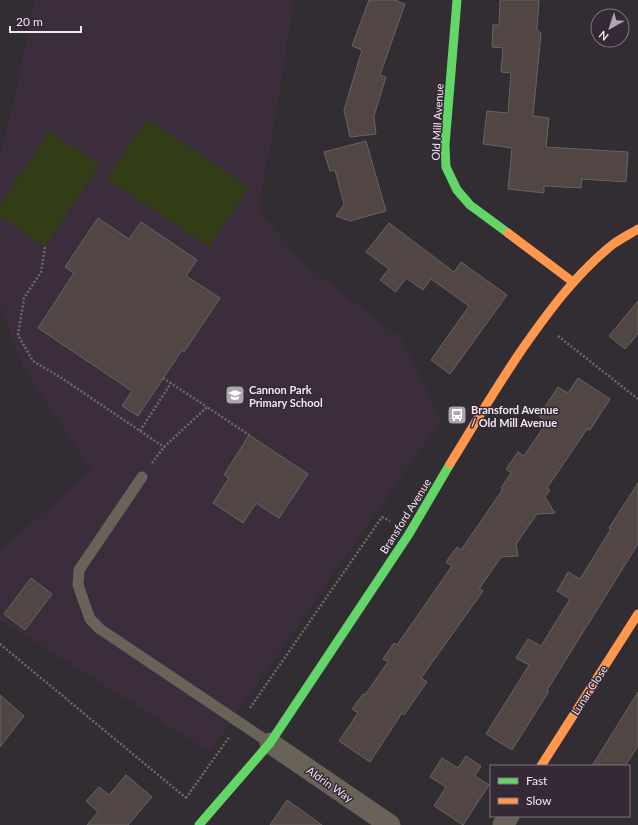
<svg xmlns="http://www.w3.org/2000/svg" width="638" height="825" viewBox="0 0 638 825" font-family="Lato,sans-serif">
  <rect width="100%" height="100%" fill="#322c33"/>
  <path fill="#3c2d3d" d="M34,0H294L274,126L258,210L305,264L402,339L441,420L210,752L0,620V551L91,470L24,370L0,306V153L13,104Z"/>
  <path fill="#323d18" d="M147,119L249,187L209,247L107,179Z
    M49,131L100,164L45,247L0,217V205Z"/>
  <path fill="#514644" stroke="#696363" d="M369,0H395L405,4L380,75L386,77L374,116L376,134L350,137L344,110L362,50L352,46Z
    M500,0H539L537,30L541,33L533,116L549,118L546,147L628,152L626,182L582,179L581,188L544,186V193L508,189L512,148L483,144L487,111L508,113L511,73L501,72L503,48L492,47L493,25H499Z
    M366,141L386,211L350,221L336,216L344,204L335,170L330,171L324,152Z
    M98,218L129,239L141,222L197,260L186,276L220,298L184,352L182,350L138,416L122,406L132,391L38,328L74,273L65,267Z
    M389,223L454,272L461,262L507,295L450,374L431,360L469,306L431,279L423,290L406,278L396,292L380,280L389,269L366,252Z
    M638,301V334L625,349L609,336Z
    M578,378L610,399L590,430L587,429L547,488L550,490L545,497L555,513L537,514L516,544L518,556L501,557L479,589L483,591L421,678L427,682L404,715L402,713L370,762L339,741L358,713L352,709L363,694L365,695L388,662L383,659L394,643L397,645L452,566L446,562L457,547L461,550L503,489L501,488L511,473L506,469L518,452L524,456L547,422L539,416L558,387L568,393Z
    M249,435L308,474L279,518L256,503L243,523L213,503L229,478L224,475Z
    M638,483V544L547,690L549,691L512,750L486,734L529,665L516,658L528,639L541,646L570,599L557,591L568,572L580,579L611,529L609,528Z
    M31,578L52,594L25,630L4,614Z
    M638,692V746L625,766H592Z
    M0,695L24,716L0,747Z
    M466,756L481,766L475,776L489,785L463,825L434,806L446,787L430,777L442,758L458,768Z
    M126,775L152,797L128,825H87L98,812L86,801L99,787L109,795Z
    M287,800L322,825H270Z"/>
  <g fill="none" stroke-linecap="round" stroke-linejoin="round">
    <path stroke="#6e6964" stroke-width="2.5" stroke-dasharray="2 2" stroke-linecap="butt" d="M45,247L41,272L24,298L18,335L33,361L60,377L164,447
      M558,336L638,399
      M163,378L207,407
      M140,431L171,383
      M152,463L164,447L207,407L249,435
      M0,644L186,798
      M250,708L382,517L390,521
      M186,798L230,736"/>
    <path stroke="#686258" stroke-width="11" d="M142,477L79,570L78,585L90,619L100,629L270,743"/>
    <path stroke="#686258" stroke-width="21" d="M270,743L390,825
      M503,825L509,816"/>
    <path stroke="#63d668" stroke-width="9" d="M457,0L445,145L446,167L457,190L470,205L508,233
      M199,825L270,743L409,534L450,464"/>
    <path stroke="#ff974d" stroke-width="9" d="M508,233L573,282
      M450,464C474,425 497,386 523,348C549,311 576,274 612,245C620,239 630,234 638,229
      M541,766L638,614"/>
  </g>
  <defs>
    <g id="school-square" transform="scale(1)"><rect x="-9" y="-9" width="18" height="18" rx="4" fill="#aea6ae" stroke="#352936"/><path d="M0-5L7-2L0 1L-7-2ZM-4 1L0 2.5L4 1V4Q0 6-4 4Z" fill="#fff"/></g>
    <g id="bus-square" transform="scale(1)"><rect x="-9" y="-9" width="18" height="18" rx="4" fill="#aea6ae" stroke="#352936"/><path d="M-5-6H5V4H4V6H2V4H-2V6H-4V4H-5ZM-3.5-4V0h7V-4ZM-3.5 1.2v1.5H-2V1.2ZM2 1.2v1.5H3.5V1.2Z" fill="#fff"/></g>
  </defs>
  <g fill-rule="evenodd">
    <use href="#school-square" x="235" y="395"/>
    <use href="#bus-square" x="457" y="415"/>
  </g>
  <g text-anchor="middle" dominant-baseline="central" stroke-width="3" stroke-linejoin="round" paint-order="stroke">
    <g font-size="11" fill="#f0e8f1" stroke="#352936">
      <text transform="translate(437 122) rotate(-87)">Old Mill Avenue</text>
      <text transform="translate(405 516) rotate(-58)">Bransford Avenue</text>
      <text transform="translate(589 690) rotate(-57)">Lunar Close</text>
      <text transform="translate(330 784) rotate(35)">Aldrin Way</text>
    </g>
    <g font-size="11" font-weight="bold" fill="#f0e8f1" stroke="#352936" text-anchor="start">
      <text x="249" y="389">Cannon Park<tspan x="249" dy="13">Primary School</tspan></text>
      <text x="471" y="409">Bransford Avenue<tspan x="471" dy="13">/ Old Mill Avenue</tspan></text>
    </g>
  </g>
  <rect x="490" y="765" width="140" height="52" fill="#352936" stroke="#807581"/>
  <rect x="498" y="778" width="20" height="6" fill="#63d668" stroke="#807581"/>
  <text x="526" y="785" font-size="12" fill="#f0e8f1">Fast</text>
  <rect x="498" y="798" width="20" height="6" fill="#ff974d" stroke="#807581"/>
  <text x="526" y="805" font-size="12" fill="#f0e8f1">Slow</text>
  <g transform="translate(610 28) rotate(219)"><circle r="19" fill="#352936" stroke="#807581"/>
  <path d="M0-3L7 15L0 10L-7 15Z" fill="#aea6ae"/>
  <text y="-6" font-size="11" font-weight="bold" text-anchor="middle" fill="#f0e8f1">N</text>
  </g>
  <path d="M10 26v6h71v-6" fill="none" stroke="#f0e8f1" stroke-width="2"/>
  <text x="16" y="26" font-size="12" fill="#f0e8f1" stroke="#352936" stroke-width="3" paint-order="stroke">20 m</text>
</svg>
